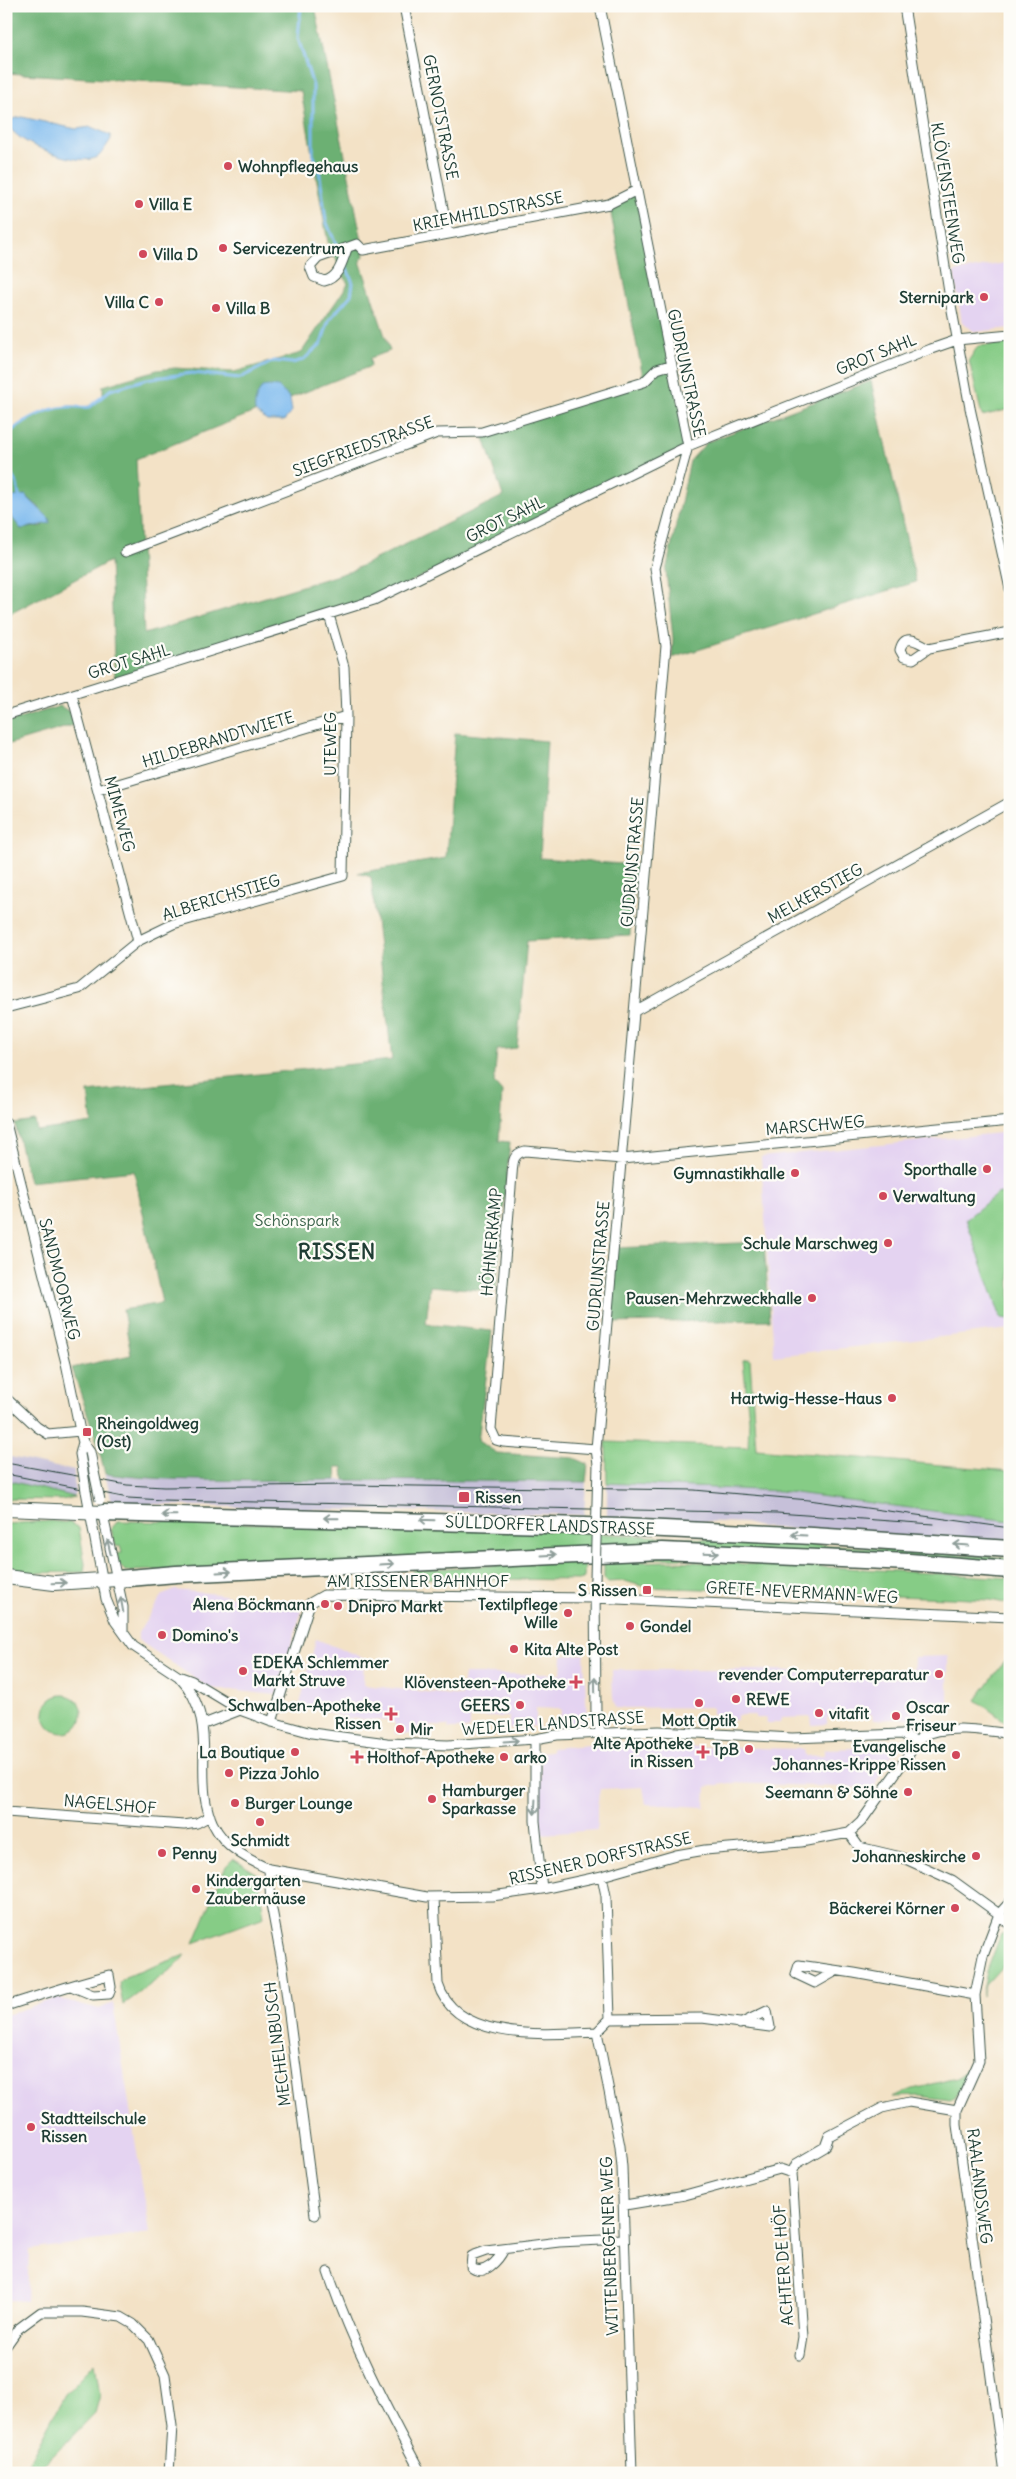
<svg xmlns="http://www.w3.org/2000/svg" width="1016" height="2479" viewBox="0 0 1016 2479" font-family="Delius,sans-serif">
  <rect width="100%" height="100%" fill="#fdfcf7"/>
  <filter id="ink" filterUnits="userSpaceOnUse"><feTurbulence type="fractalNoise" baseFrequency=".02" numOctaves="2"/><feDisplacementMap in="SourceGraphic" scale="10" xChannelSelector="R" yChannelSelector="G"/><feConvolveMatrix kernelMatrix="1 2 1 2 8 2 1 2 1" color-interpolation-filters="sRGB"/></filter>
  <filter id="wash" filterUnits="userSpaceOnUse"><feTurbulence type="fractalNoise" baseFrequency=".0096" numOctaves="4" result="noise"/><feDisplacementMap in="SourceGraphic" scale="20" xChannelSelector="R" yChannelSelector="G"/><feGaussianBlur stdDeviation="1.12" result="paint"/><feColorMatrix in="noise" values="0 0 0 0 0 0 0 0 0 0 0 0 0 0 0 0 0 1.4 0 .05"/><feComposite in="paint" operator="in"/></filter>
  <g filter="url(#wash)">
    <rect width="100%" height="100%" fill="#f3e2c6"/>
    <path fill="#e4d3f1" d="M1010,262V328L975,332L962,323L954,272Z
      M1010,1132V1329L774,1356L761,1157Z
      M175,1590L218,1594L300,1610L301,1613L276,1695L209,1688L138,1640V1633L156,1605L163,1595Z
      M316,1639L364,1658L363,1685L461,1696L464,1674H561L562,1656L584,1654L587,1723L560,1724L561,1709L536,1708V1726L509,1729V1717H475L470,1719V1729H449L448,1726H422V1734H395V1723L391,1721L347,1718L300,1704Z
      M948,1656V1709H934V1713L914,1712V1718L873,1720L872,1714L827,1717V1724L812,1725L811,1717L781,1718L780,1723H767L766,1718H755V1715H737V1720H724V1714H712V1707L616,1708L613,1698L612,1670H772L825,1672V1679L913,1677L914,1657Z
      M627,1742H650L652,1746L804,1749L805,1756L824,1755V1749L858,1748V1745L877,1744L891,1748L892,1754L874,1788L730,1783L706,1787L705,1807L646,1804L643,1787L600,1789L597,1807V1830L542,1834L540,1815L541,1752L550,1751L552,1748Z
      M57,1998L99,2009L113,2003L150,2233L29,2250L27,2301L6,2300V2015Z"/>
    <path fill="#c6c0d9" d="M6,1456L74,1471L75,1497L6,1480Z
      M105,1474L141,1478L187,1479L586,1482L584,1515L190,1506L112,1502Z
      M607,1483L780,1491L1010,1521V1544L759,1527L745,1523L607,1517Z"/>
    <path fill="#86cc86" stroke="#52845d" d="M1010,343V409L982,416L969,360L978,346Z
      M1010,1191V1319L1001,1318L966,1219L997,1194Z
      M750,1359L756,1449L1010,1471V1521L780,1491L607,1483L606,1442L748,1447L749,1420L743,1360Z
      M6,1480L75,1497L62,1500L6,1499Z
      M51,1521L70,1523L79,1528L85,1564L84,1572L24,1573L6,1570V1524Z
      M118,1521L468,1527L846,1546L1010,1558V1564L848,1554L125,1571L119,1565L117,1554L122,1553L120,1546L116,1547L111,1529Z
      M585,1560L584,1578L579,1580L412,1578L413,1570Z
      M670,1561L846,1568L1010,1578V1604L990,1600L950,1598L645,1587L625,1581L607,1582L604,1579V1563Z
      M1010,1654V1725L976,1700Z
      M44 1714a19 19 0 1 1 38 0a19 19 0 1 1-38 0Z
      M233,1859L258,1874L264,1917L194,1943L226,1866Z
      M1005,1933L1010,1938V1958L985,1985L982,1996L987,1971L1001,1934Z
      M185,1955L178,1964L123,2005L119,1983L125,1977Z
      M971,2064L961,2089L955,2098L950,2100L920,2096L892,2097L913,2089L956,2078L963,2074Z
      M95,2363L100,2395L95,2413L43,2466L40,2473H23L65,2394Z"/>
    <path fill="#6cb073" stroke="#467654" d="M6,6H315L361,236L364,256L360,261L390,351L370,358L371,366L136,459L144,634L351,571L503,496L482,432L644,382L609,204L635,191L688,446L374,600L115,681L110,561L6,616V510L21,529L43,526L39,507L25,495L6,498V436C21,422 43,411 63,407C81,403 87,414 103,396V386L157,370L175,368L234,372L301,353L348,284L328,243L301,91L6,73Z
      M871,381L916,582L672,658L673,639L666,571L690,461L707,442Z
      M60,706L70,712L74,725L6,745V723Z
      M455,733L547,741L540,858L636,865L630,935L527,941L517,1048L497,1050L494,1083L502,1092L499,1141L510,1142L496,1291L430,1286L426,1324L492,1331L478,1441L497,1453L574,1458L588,1464L586,1482L344,1480L343,1467H336L337,1480C260,1480 181,1483 105,1474L98,1445L72,1368L131,1355L123,1310L162,1303L134,1171L29,1182L15,1124L35,1121L37,1131L92,1123L88,1092L392,1060L371,877L358,873L446,858Z
      M764,1242L770,1320L608,1323L614,1248Z"/>
    <path fill="#7bb9ee" stroke="#4d7b91" d="M22,117L76,129L91,127L110,135L111,139C108,144 103,151 100,155C86,169 35,148 22,139C16,135 12,130 7,126L12,119Z
      M269,386L278,387L290,398L292,411L284,421H267L255,412C254,401 256,397 262,387Z
      M25,495L49,518L50,523L21,529L6,510V498Z"/>
    <g fill="none" stroke-linecap="round" stroke-linejoin="round">
      <path stroke="#7bb9ee" stroke-width="3" d="M301,6L298,38L313,86V154L319,169L326,221L338,249
        M6,436C20,422 46,408 66,407C74,406 82,408 90,407L110,390L147,379L192,373L240,378L274,361L292,363L303,360L321,344L329,320L351,295L353,283L344,261
        M6,467L17,484L19,496"/>
    </g>
  </g>
  <g filter="url(#ink)">
    <g fill="none" stroke-linecap="round" stroke-linejoin="round">
      <g stroke="#3f564a" stroke-width="11">
        <path id="street" d="M404,6L448,234
          M904,6L951,305L970,408L1010,589
          M347,249C342,262 339,278 324,281L314,277L310,267L318,258L357,244L363,250L609,204L635,191
          M125,552L437,433L482,432L644,382L657,369L670,365
          M929,648C919,642 904,632 900,650L904,657L913,659L929,648L1010,632
          M72,695L138,941
          M6,715L374,600L688,446L931,349L957,340L1010,335
          M98,790L346,716
          M6,1008L79,989L138,941L173,924L343,876L346,716L344,667L329,615
          M635,1011L1010,802
          M6,1123L66,1363L80,1431L83,1442L90,1452L94,1472
          M6,1398L37,1427L48,1434L80,1431
          M596,1449L503,1442L496,1440L491,1429L512,1175C513,1163 512,1154 525,1151L622,1159L1010,1121
          M598,1464L596,1449L666,646L655,568L688,446L600,6
          M83,1471L80,1454L83,1442
          M86,1491L106,1599L115,1621L133,1646L178,1676L192,1681L240,1710L272,1722L312,1733L387,1743L448,1745L535,1739L557,1735L659,1731L792,1738L902,1734L916,1741
          M102,1511L123,1607V1631
          M595,1579L596,1717L601,1733
          M179,1677C228,1728 181,1792 224,1840C236,1853 253,1862 269,1869L427,1897L492,1896L542,1889L602,1876L676,1855L705,1850L801,1842L849,1833
          M272,1722L310,1603L324,1595L594,1598L1010,1617
          M204,1724L240,1710
          M535,1739V1821L542,1889
          M6,1812L184,1825L197,1823L210,1816
          M849,1833L861,1822L921,1737C944,1724 985,1730 1010,1734
          M849,1833L859,1847L901,1857L952,1880L999,1914L1010,1925
          M269,1869L271,1904L283,1968L315,2215
          M434,1897L438,1984C456,2043 548,2034 597,2032
          M836,1971L815,1983L796,1974L799,1965L854,1973L975,1995
          M6,2006C40,1995 74,1984 109,1975L111,1987L109,1994L93,1995L71,1986
          M610,2019L702,2018L770,2027L767,2011L740,2024
          M597,2032L620,2146L622,2167L632,2473
          M597,2032L610,2019L606,1896L602,1876
          M625,2205L685,2195L780,2169L792,2173
          M504,2249C499,2260 483,2278 471,2267L472,2256L486,2251L559,2242L624,2239
          M328,2272C352,2342 386,2408 421,2473
          M6,2346L18,2329L41,2312H82L121,2317L133,2324L149,2340L165,2375L172,2426L169,2473
          M800,2355L803,2337L792,2173L796,2164L825,2147L829,2136L882,2108L909,2102L957,2110
          M1004,2473L957,2125V2110L979,2061L975,1995L983,1956L999,1914L1010,1902"/>
      </g>
      <g stroke="#3f564a" stroke-width="16">
        <path id="primary" d="M6,1509L103,1513
          M6,1577L54,1583L117,1579"/>
      </g>
      <g stroke="#3f564a" stroke-width="19">
        <path id="highway" d="M103,1513L622,1527L813,1536L1010,1549
          M117,1579L176,1574L662,1551L909,1562L1010,1570"/>
      </g>
      <use href="#street" stroke="#fff" stroke-width="9"/>
      <use href="#primary" stroke="#fff" stroke-width="14"/>
      <use href="#highway" stroke="#fff" stroke-width="16"/>
      <path stroke="#1f3d34" stroke-width="1" d="M6,1463L127,1485L164,1487L347,1485L694,1490L809,1500L1010,1528
        M6,1474L128,1498L163,1500L777,1513L933,1524"/>
      <g stroke="#3f564a" stroke-width="11" stroke-linecap="butt">
        <path id="street-bridge" d="M83,1471L86,1491
          M94,1472L100,1500
          M595,1579L598,1464"/>
      </g>
      <use href="#street-bridge" stroke="#fff" stroke-width="9"/>
    </g>
    <defs><path id="oneway-shaft" d="M-6 0H5M1.5-3L5.5 0L1.5 3" fill="none" stroke-width="1.6" stroke-linecap="round" stroke-linejoin="round" transform="scale(1.25)"/></defs>
    <g stroke="#8f9e9a">
      <use href="#oneway-shaft" transform="translate(169 1515) rotate(-179)"/>
      <use href="#oneway-shaft" transform="translate(331 1518) rotate(-179)"/>
      <use href="#oneway-shaft" transform="translate(427 1520) rotate(-178)"/>
      <use href="#oneway-shaft" transform="translate(799 1535) rotate(-177)"/>
      <use href="#oneway-shaft" transform="translate(961 1545) rotate(-176)"/>
      <use href="#oneway-shaft" transform="translate(109 1547) rotate(-103)"/>
      <use href="#oneway-shaft" transform="translate(711 1553) rotate(2)"/>
      <use href="#oneway-shaft" transform="translate(549 1555) rotate(-3)"/>
      <use href="#oneway-shaft" transform="translate(387 1564) rotate(-3)"/>
      <use href="#oneway-shaft" transform="translate(224 1572) rotate(-3)"/>
      <use href="#oneway-shaft" transform="translate(59 1583) rotate(-2)"/>
      <use href="#oneway-shaft" transform="translate(122 1605) rotate(-100)"/>
      <use href="#oneway-shaft" transform="translate(595 1685) rotate(-91)"/>
      <use href="#oneway-shaft" transform="translate(511 1741) rotate(-4)"/>
      <use href="#oneway-shaft" transform="translate(535 1807) rotate(93)"/>
    </g>
  </g>
  <g fill="#d1495b" stroke="#fdfcf7" stroke-width="2">
    <circle cx="228" cy="166" r="5"/>
    <circle cx="139" cy="204" r="5"/>
    <circle cx="223" cy="248" r="5"/>
    <circle cx="143" cy="254" r="5"/>
    <circle cx="984" cy="297" r="5"/>
    <circle cx="159" cy="302" r="5"/>
    <circle cx="216" cy="308" r="5"/>
    <circle cx="987" cy="1169" r="5"/>
    <circle cx="795" cy="1173" r="5"/>
    <circle cx="883" cy="1196" r="5"/>
    <circle cx="888" cy="1243" r="5"/>
    <circle cx="812" cy="1298" r="5"/>
    <circle cx="892" cy="1398" r="5"/>
    <rect x="82" y="1427" width="10" height="10" rx="2.5"/>
    <rect x="458" y="1491" width="12" height="12" rx="2.5"/>
    <rect x="642" y="1585" width="10" height="10" rx="2.5"/>
    <circle cx="325" cy="1604" r="5"/>
    <circle cx="338" cy="1606" r="5"/>
    <circle cx="568" cy="1613" r="5"/>
    <circle cx="630" cy="1626" r="5"/>
    <circle cx="162" cy="1635" r="5"/>
    <circle cx="514" cy="1649" r="5"/>
    <circle cx="243" cy="1671" r="5"/>
    <circle cx="939" cy="1674" r="5"/>
    <path d="M573.5 1674.5h5v5h5v5h-5v5h-5v-5h-5v-5h5z"/>
    <circle cx="736" cy="1699" r="5"/>
    <circle cx="699" cy="1703" r="5"/>
    <circle cx="520" cy="1705" r="5"/>
    <circle cx="819" cy="1713" r="5"/>
    <path d="M388.5 1706.5h5v5h5v5h-5v5h-5v-5h-5v-5h5z"/>
    <circle cx="896" cy="1716" r="5"/>
    <circle cx="400" cy="1729" r="5"/>
    <circle cx="749" cy="1749" r="5"/>
    <circle cx="295" cy="1752" r="5"/>
    <path d="M700.5 1744.5h5v5h5v5h-5v5h-5v-5h-5v-5h5z"/>
    <circle cx="956" cy="1755" r="5"/>
    <path d="M354.5 1749.5h5v5h5v5h-5v5h-5v-5h-5v-5h5z"/>
    <circle cx="504" cy="1757" r="5"/>
    <circle cx="229" cy="1773" r="5"/>
    <circle cx="908" cy="1792" r="5"/>
    <circle cx="432" cy="1799" r="5"/>
    <circle cx="235" cy="1803" r="5"/>
    <circle cx="260" cy="1822" r="5"/>
    <circle cx="162" cy="1853" r="5"/>
    <circle cx="976" cy="1856" r="5"/>
    <circle cx="196" cy="1889" r="5"/>
    <circle cx="955" cy="1908" r="5"/>
    <circle cx="31" cy="2127" r="5"/>
  </g>
  <g text-anchor="middle" dominant-baseline="central" stroke-width="4.5" stroke-linejoin="round" paint-order="stroke">
    <g font-size="16" fill="#1f3d34" stroke="#fdfcf7">
      <text transform="translate(441 117) rotate(79)">GERNOTSTRASSE</text>
      <text transform="translate(948 193) rotate(81)">KLÖVENSTEENWEG</text>
      <text transform="translate(488 211) rotate(-11)">KRIEMHILDSTRASSE</text>
      <text transform="translate(876 354) rotate(-22)">GROT SAHL</text>
      <text transform="translate(687 373) rotate(78)">GUDRUNSTRASSE</text>
      <text transform="translate(363 446) rotate(-20)">SIEGFRIEDSTRASSE</text>
      <text transform="translate(505 519) rotate(-26)">GROT SAHL</text>
      <text transform="translate(129 661) rotate(-17)">GROT SAHL</text>
      <text transform="translate(218 739) rotate(-17)">HILDEBRANDTWIETE</text>
      <text transform="translate(330 744) rotate(-90)">UTEWEG</text>
      <text transform="translate(120 814) rotate(75)">MIMEWEG</text>
      <text transform="translate(632 862) rotate(-85)">GUDRUNSTRASSE</text>
      <text transform="translate(815 893) rotate(-29)">MELKERSTIEG</text>
      <text transform="translate(221 897) rotate(-17)">ALBERICHSTIEG</text>
      <text transform="translate(815 1125) rotate(-5)">MARSCHWEG</text>
      <text transform="translate(491 1242) rotate(-85)">HÖHNERKAMP</text>
      <text transform="translate(598 1266) rotate(-85)">GUDRUNSTRASSE</text>
      <text transform="translate(60 1279) rotate(76)">SANDMOORWEG</text>
      <text transform="translate(550 1525) rotate(2)">SÜLLDORFER LANDSTRASSE</text>
      <text x="418" y="1581">AM RISSENER BAHNHOF</text>
      <text transform="translate(802 1592) rotate(3)">GRETE-NEVERMANN-WEG</text>
      <text transform="translate(553 1723) rotate(-4)">WEDELER LANDSTRASSE</text>
      <text transform="translate(110 1804) rotate(5)">NAGELSHOF</text>
      <text transform="translate(600 1858) rotate(-13)">RISSENER DORFSTRASSE</text>
      <text transform="translate(277 2044) rotate(-97)">MECHELNBUSCH</text>
      <text transform="translate(980 2186) rotate(83)">RAALANDSWEG</text>
      <text transform="translate(609 2246) rotate(-92)">WITTENBERGENER WEG</text>
      <text transform="translate(783 2265) rotate(-94)">ACHTER DE HÖF</text>
    </g>
    <g font-size="16" font-weight="bold" fill="#1f3d34" stroke="#fdfcf7" text-anchor="start">
      <text x="238" y="166">Wohnpflegehaus</text>
      <text x="149" y="204">Villa E</text>
      <text x="233" y="248">Servicezentrum</text>
      <text x="153" y="254">Villa D</text>
      <text x="974" y="297" text-anchor="end">Sternipark</text>
      <text x="149" y="302" text-anchor="end">Villa C</text>
      <text x="226" y="308">Villa B</text>
      <text x="977" y="1169" text-anchor="end">Sporthalle</text>
      <text x="785" y="1173" text-anchor="end">Gymnastikhalle</text>
      <text x="893" y="1196">Verwaltung</text>
      <text x="878" y="1243" text-anchor="end">Schule Marschweg</text>
      <text x="802" y="1298" text-anchor="end">Pausen-Mehrzweckhalle</text>
      <text x="882" y="1398" text-anchor="end">Hartwig-Hesse-Haus</text>
      <text x="97" y="1423">Rheingoldweg<tspan x="97" dy="18">(Ost)</tspan></text>
      <text x="475" y="1497">Rissen</text>
      <text x="637" y="1590" text-anchor="end">S Rissen</text>
      <text x="315" y="1604" text-anchor="end">Alena Böckmann</text>
      <text x="558" y="1604" text-anchor="end">Textilpflege<tspan x="558" dy="18">Wille</tspan></text>
      <text x="348" y="1606">Dnipro Markt</text>
      <text x="640" y="1626">Gondel</text>
      <text x="172" y="1635">Domino's</text>
      <text x="524" y="1649">Kita Alte Post</text>
      <text x="253" y="1662">EDEKA Schlemmer<tspan x="253" dy="18">Markt Struve</tspan></text>
      <text x="929" y="1674" text-anchor="end">revender Computerreparatur</text>
      <text x="566" y="1682" text-anchor="end">Klövensteen-Apotheke</text>
      <text x="746" y="1699">REWE</text>
      <text x="381" y="1705" text-anchor="end">Schwalben-Apotheke<tspan x="381" dy="18">Rissen</tspan></text>
      <text x="510" y="1705" text-anchor="end">GEERS</text>
      <text x="906" y="1707">Oscar<tspan x="906" dy="18">Friseur</tspan></text>
      <text x="829" y="1713">vitafit</text>
      <text x="699" y="1720" text-anchor="middle">Mott Optik</text>
      <text x="410" y="1729">Mir</text>
      <text x="693" y="1743" text-anchor="end">Alte Apotheke<tspan x="693" dy="18">in Rissen</tspan></text>
      <text x="946" y="1746" text-anchor="end">Evangelische<tspan x="946" dy="18">Johannes-Krippe Rissen</tspan></text>
      <text x="739" y="1749" text-anchor="end">TpB</text>
      <text x="285" y="1752" text-anchor="end">La Boutique</text>
      <text x="367" y="1757">Holthof-Apotheke</text>
      <text x="514" y="1757">arko</text>
      <text x="239" y="1773">Pizza Johlo</text>
      <text x="442" y="1790">Hamburger<tspan x="442" dy="18">Sparkasse</tspan></text>
      <text x="898" y="1792" text-anchor="end">Seemann &amp; Söhne</text>
      <text x="245" y="1803">Burger Lounge</text>
      <text x="260" y="1840" text-anchor="middle">Schmidt</text>
      <text x="172" y="1853">Penny</text>
      <text x="966" y="1856" text-anchor="end">Johanneskirche</text>
      <text x="206" y="1880">Kindergarten<tspan x="206" dy="18">Zaubermäuse</tspan></text>
      <text x="945" y="1908" text-anchor="end">Bäckerei Körner</text>
      <text x="41" y="2118">Stadtteilschule<tspan x="41" dy="18">Rissen</tspan></text>
    </g>
    <g font-size="16" fill="#396148" stroke="#fdfcf7">
      <text x="297" y="1220">Schönspark</text>
    </g>
    <g font-size="21" font-weight="bold" letter-spacing="1" fill="#1f3d34" stroke="#fdfcf7">
      <text x="337" y="1251">RISSEN</text>
    </g>
  </g>
  <rect width="1016" height="2479" fill="none" stroke="#fdfcf7" stroke-width="25"/>
</svg>
